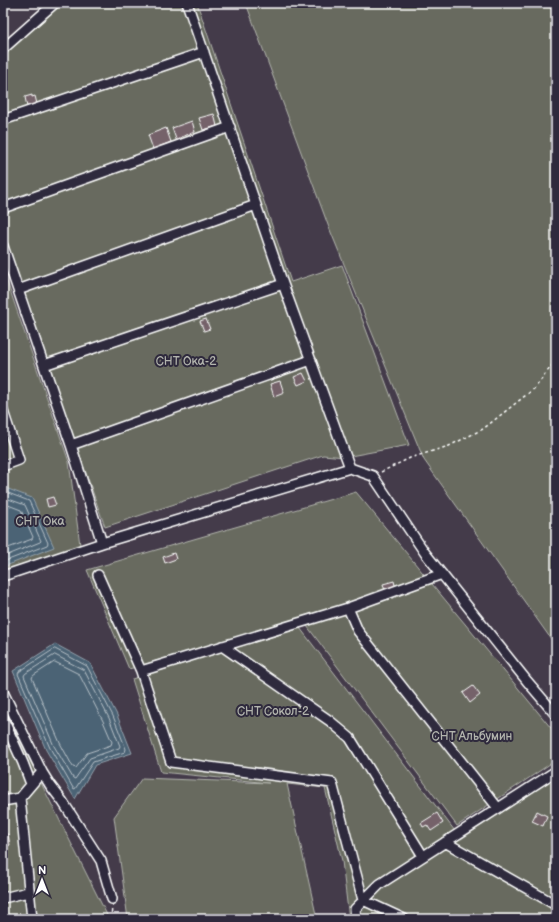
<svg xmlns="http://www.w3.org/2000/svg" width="559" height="922" viewBox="0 0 559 922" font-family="'Balsamiq Sans',sans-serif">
  <rect width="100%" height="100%" fill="#443b4a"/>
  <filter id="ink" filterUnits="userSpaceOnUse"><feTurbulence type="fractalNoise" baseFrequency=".025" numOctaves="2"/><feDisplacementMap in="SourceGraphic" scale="8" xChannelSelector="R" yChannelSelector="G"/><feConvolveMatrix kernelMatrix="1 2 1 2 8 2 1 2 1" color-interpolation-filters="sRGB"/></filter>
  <g filter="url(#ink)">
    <path fill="#676b5e" stroke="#b3b5ae" d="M47,3H197L291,282L342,265L409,445L345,457L323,455L105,527L3,236V43Z
      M248,3H556V646L424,460L328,225L247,6Z
      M3,270L69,462L80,545L3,573Z
      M356,492L556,734V760L457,826L301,618L129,669L87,570Z
      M300,628L461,839L556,777V919H349L342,861L325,788L287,784L317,919H128L114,817L142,778L269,783L161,772L132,679Z
      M3,707L109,919H3Z"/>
    <path fill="#4b6375" stroke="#93a1ac" d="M3,487L32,498L54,547L3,567Z
      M55,644L90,663L117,715L132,753L95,765L75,799L46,750L13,671Z"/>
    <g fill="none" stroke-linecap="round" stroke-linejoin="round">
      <path stroke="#b7c1c8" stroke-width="1" d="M3,491L29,501L48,543L47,545L3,562
        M3,497L25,505L41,541L40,542L3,557
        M3,503L21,510L33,537L32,539L3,550
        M55,649L87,666L113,716L126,749L125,752L93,762L75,789L73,788L50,748L18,674L19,672Z
        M55,655L84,670L109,718L120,746L119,748L90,758L75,779L73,778L54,746L24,676L25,674Z
        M55,662L79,674L103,721L112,742L111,745L87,753L76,768L73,767L60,743L32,678L33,676Z"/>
    </g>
    <path fill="#75626a" stroke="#fff" d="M32,95V97L35,96L37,104L27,107L25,97Z
      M214,114L217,126L203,130L199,118Z
      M192,121L195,132L181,137L182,141L177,142L172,128Z
      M166,128L171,142L153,149L148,135Z
      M206,319L210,329L204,331L200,321Z
      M303,373L307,381L298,385L294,377Z
      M280,381L284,393L274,397L270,384Z
      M53,497L56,505L48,507L46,499Z
      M174,553L176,559L165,563L163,557Z
      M394,581L396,589L385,591L383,584Z
      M473,686L480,695L470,703L463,693Z
      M537,811L547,816L543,826L532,821Z
      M437,813L443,823L431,831L427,825L423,827L421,823Z
      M8,834L10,845L3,847V835Z"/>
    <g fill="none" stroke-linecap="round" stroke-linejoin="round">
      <g stroke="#fff" stroke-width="12">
        <path id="minor" d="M187,3L283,284L350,468
          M3,49L55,3
          M3,120L204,52
          M3,208L230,127
          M3,246L71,445L102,543
          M18,290L256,205
          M44,365L283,284
          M3,411L19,460L3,466
          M71,445L311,360
          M98,575L141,671L171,762L332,783L363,900L404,919
          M3,576L102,543L350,468L373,476L425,553L527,681L556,715
          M348,608L358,631L498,808
          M222,646L330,721L350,738L423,856
          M141,671L348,608L442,574
          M3,692L42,772L20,798L3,801
          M3,719L23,763L31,784
          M42,772L50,785L63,802L101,861L112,899
          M20,798L32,919
          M445,842L556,905
          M3,898L28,892
          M356,919L355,909L380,884L556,771"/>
      </g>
      <path stroke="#fff" stroke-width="1.5" stroke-dasharray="3 3" stroke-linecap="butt" d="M381,472L410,458L449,446L483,429L535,388L556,360
        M111,919L112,906"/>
      <use href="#minor" stroke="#2f2a3d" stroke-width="9"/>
    </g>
  </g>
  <g text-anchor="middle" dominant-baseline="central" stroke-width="4" stroke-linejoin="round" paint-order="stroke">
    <g font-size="12" fill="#b3b5ae" stroke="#2f2a3d">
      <text x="186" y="361">СНТ Ока-2</text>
      <text x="40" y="521">СНТ Ока</text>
      <text x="273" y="711">СНТ Сокол-2</text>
      <text x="472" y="736">СНТ Альбумин</text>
    </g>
  </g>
  <rect width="559" height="922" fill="none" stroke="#2f2a3d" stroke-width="16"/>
  <rect x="8" y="8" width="543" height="906" fill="none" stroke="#fff" stroke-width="1.5" filter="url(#ink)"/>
  <g transform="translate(42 880)" stroke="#2f2a3d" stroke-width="3" paint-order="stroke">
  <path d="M0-3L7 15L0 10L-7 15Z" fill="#ffffff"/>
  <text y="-6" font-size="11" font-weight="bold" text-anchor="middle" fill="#ffffff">N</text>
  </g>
</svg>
